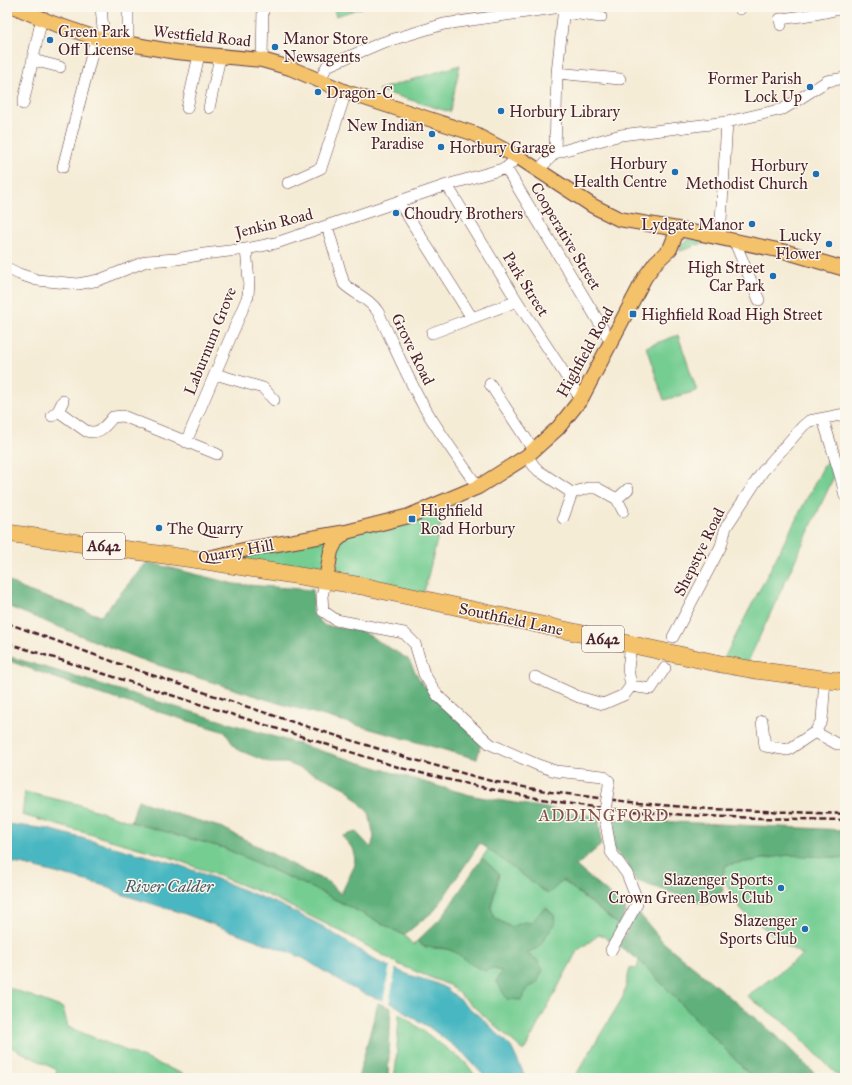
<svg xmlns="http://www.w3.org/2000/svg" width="852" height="1085" viewBox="0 0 852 1085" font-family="'IM FELL Great Primer',serif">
  <rect width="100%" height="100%" fill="#fbf7ec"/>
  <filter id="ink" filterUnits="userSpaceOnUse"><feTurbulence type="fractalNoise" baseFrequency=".025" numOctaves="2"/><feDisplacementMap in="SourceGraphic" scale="8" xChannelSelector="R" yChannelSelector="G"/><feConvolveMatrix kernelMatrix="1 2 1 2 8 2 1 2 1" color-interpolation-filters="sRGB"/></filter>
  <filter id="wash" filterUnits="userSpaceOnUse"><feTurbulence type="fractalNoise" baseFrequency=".012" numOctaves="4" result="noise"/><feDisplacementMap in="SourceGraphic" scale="16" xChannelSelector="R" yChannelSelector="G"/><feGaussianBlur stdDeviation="0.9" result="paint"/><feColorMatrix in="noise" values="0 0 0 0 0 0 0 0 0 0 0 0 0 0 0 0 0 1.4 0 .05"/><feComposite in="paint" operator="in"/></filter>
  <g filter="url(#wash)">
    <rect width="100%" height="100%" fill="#f5ecd6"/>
    <path fill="#75cd92" stroke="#60765e" d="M333,7H364L336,16Z
      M460,65L450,112L378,90Z
      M689,239L703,240L704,243L697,245L696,244L693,245V247L680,251L678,249Z
      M678,335L697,391L664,400L646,347Z
      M832,450L838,468L745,668L721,664Z
      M447,500L422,600L200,560L346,532Z
      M25,792L77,804L131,822L224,848L317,890L404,935L413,945L417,941L422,946L432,948L447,949L461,954L471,964L492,968L503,972L521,1000L528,988L537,983L538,961L527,952L538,948L546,935C530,922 531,920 511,927L494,918L491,907L499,874L482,858L489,848L562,880L620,926L612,942L600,934L577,951L524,1051L449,985L400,965L344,933L265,894L167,856L22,815Z
      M788,855L845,858V1078H840L789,1026L747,996L803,955L789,947L742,911L722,877L726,865Z
      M639,960L753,1078H574L623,997L630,968L637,969Z
      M7,987L63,1008L68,1027L193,1078H54L57,1070L7,1045Z
      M399,1013L466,1063L477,1078H394L396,1065Z"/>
    <path fill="#60b07c" stroke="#556854" d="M147,562L234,584L313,590V614L325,626L360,630L408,659L421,682L481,743L477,759L278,703L139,659L7,606V580L25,590L101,616Z
      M7,656L437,786L474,796L599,817L601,845L576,866L626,908L620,926L563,880L548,894L480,843L435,910L404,935L317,890L224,848L131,822L138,800L176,814L223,828L305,871L328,882L341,894L355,865L354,850L342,836L356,832L371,848L374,837L369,813L346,788L320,776L287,763H270L236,749L225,732L96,693L7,660Z
      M612,819L845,830V858L788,855L726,865L722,877L723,891L706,904L636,881L628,865L614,850Z
      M482,858L499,874L491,907L494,918L511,927L524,922L531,923L545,907L554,915L555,923L538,948L527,952L538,961L543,970L537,983L528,988L521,1000L507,999L496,981L502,971L492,968L485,971C481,969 476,967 471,964C463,958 458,952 447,949C435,946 427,950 417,941L442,917Z
      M637,911L663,942L778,1037L819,1078H753L639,960L619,946Z
      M378,1003L391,1008L388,1078H358Z"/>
    <path fill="#49b7c1" stroke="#4a6b76" d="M7,824L48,829L173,863L211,877L278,904L320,925L378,962L409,975L435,983L447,989L487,1023L511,1047L526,1078H486L463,1053L429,1027L409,1015L397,1006L386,1001L362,993L343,983L303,958L291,953L185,914L121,894L114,890L102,885L25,865L7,862Z"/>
    <path fill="#f5ecd6" d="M390,965L396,967L389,1004L383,1002Z"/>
  </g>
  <g filter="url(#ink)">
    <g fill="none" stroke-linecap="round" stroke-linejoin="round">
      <g stroke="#643e45" stroke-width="12">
        <path id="minor" d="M101,7L104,40
          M740,9V7
          M564,12L601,17
          M781,25L780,19C802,16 824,14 845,7
          M128,45V7
          M33,60L60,67
          M262,60L263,7
          M557,73L620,79
          M320,80L327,66L381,43L444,24L561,7
          M23,104L42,17
          M187,108L199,55
          M209,108L220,57
          M555,153L557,73L564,7
          M63,167L96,38
          M506,168L611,342
          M538,170L555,153L580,146L621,135L727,122L783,109L793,103L827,81L845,78
          M288,183L321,168L346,92
          M447,185L517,301L581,399
          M399,202L472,318
          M327,226L344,284C356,295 369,298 378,312C393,343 406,375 423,405C440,434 459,460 478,487
          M720,237L727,122
          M734,240L759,300
          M7,268L19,274L37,280L78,284L99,280L147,261L177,259L204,254L246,249L276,243L447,185L506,168L518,157
          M432,333L517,301
          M215,374L263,388L274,400
          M490,384L534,451
          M58,411L86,431C100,435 105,426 113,417L123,416L217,454
          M52,416L58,411L63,401
          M823,419L841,478L845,496
          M186,442L248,296L249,281L246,249
          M527,456L534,466L539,471L572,493L588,488H597L617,499L623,511
          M617,499L628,489
          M563,518L572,493
          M326,580L322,596L323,611L336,620L404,633L415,644L424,674L438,696L490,744L538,765L555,771L603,776L609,781V785
          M673,637L721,546L726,527L763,471L803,426L809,421L845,414
          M535,677L579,697L603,704L624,695L631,686L628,669L631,644
          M631,686L651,689L665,668
          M762,721L765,746L788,750L815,732L837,744H845
          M815,732L822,720L825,679
          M604,817L606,824L611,852L627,874L636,897L637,904L611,950"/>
      </g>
      <g stroke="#643e45" stroke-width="16">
        <path id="major" d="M15,7L52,23L96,38L176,52L262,60L290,68L346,92L472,133L518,157L593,206L619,219L678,229L787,252L845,269
          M203,559L248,549L346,532L409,516L478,487L527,456L558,428L581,399L645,277L656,262L670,249L678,229
          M326,580L331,551L336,541L346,532"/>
      </g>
      <g stroke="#643e45" stroke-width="18">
        <path id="highway" d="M7,533L200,560L362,586L721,664L755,670L845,682"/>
      </g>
      <use href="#minor" stroke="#fff" stroke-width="11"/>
      <use href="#major" stroke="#f3c26a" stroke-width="14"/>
      <use href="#highway" stroke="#f3c26a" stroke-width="17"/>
      <path stroke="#4a1f2b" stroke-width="2.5" stroke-dasharray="6 3" stroke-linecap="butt" d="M7,623L128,667L299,724L408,758L491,781L551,792L638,803L709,809L845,814
        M7,643L401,768C460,783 519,796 579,805C667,817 757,818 845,820"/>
      <g stroke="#643e45" stroke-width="12" stroke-linecap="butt">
        <path id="minor-bridge" d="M604,817L609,785"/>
      </g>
      <use href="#minor-bridge" stroke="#fff" stroke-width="11"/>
    </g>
  </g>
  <g fill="#1f6fb2" stroke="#fbf7ec" stroke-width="1.5">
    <circle cx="50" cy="40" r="4"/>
    <circle cx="275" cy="47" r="4"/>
    <circle cx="810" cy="87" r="4"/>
    <circle cx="318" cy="92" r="4"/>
    <circle cx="501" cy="111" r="4"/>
    <circle cx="432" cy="134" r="4"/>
    <circle cx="441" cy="147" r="4"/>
    <circle cx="675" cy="172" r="4"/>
    <circle cx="816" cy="174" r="4"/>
    <circle cx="396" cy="213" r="4"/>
    <circle cx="752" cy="224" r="4"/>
    <circle cx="829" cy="244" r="4"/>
    <circle cx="773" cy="276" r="4"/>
    <rect x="629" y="310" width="8" height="8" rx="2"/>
    <rect x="408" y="515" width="8" height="8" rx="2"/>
    <circle cx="159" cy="528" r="4"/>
    <circle cx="781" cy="888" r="4"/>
    <circle cx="805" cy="929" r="4"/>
  </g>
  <g text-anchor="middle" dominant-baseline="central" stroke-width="3" stroke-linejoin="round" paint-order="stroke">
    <g fill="#fbf7ec" stroke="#7f6065" stroke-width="1">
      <rect x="83" y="533" width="42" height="26" rx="3"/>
      <rect x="582" y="626" width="42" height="26" rx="3"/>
    </g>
    <g font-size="15" font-weight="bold" fill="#4a1f2b">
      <text x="104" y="546">A642</text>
      <text x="603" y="639">A642</text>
    </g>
    <g font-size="16" fill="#4a1f2b" stroke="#fbf7ec" text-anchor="start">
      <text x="58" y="31">Green Park<tspan x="58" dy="18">Off License</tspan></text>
      <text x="283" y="38">Manor Store<tspan x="283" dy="18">Newsagents</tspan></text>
      <text x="802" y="78" text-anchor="end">Former Parish<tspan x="802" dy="18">Lock Up</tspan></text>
      <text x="326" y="92">Dragon-C</text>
      <text x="509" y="111">Horbury Library</text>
      <text x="424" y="125" text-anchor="end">New Indian<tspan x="424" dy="18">Paradise</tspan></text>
      <text x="449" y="147">Horbury Garage</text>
      <text x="667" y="163" text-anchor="end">Horbury<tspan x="667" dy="18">Health Centre</tspan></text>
      <text x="808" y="165" text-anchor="end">Horbury<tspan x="808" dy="18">Methodist Church</tspan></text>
      <text x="404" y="213">Choudry Brothers</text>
      <text x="744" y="224" text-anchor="end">Lydgate Manor</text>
      <text x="821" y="235" text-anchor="end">Lucky<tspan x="821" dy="18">Flower</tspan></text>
      <text x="765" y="267" text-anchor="end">High Street<tspan x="765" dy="18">Car Park</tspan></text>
      <text x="641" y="314">Highfield Road High Street</text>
      <text x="420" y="510">Highfield<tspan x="420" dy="18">Road Horbury</tspan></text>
      <text x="167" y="528">The Quarry</text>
      <text x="773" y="879" text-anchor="end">Slazenger Sports<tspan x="773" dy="18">Crown Green Bowls Club</tspan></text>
      <text x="797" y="920" text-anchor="end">Slazenger<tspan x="797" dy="18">Sports Club</tspan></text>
    </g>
    <g font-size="16" fill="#4a1f2b" stroke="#fbf7ec">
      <text transform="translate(202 36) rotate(6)">Westfield Road</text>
      <text transform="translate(274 223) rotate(-14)">Jenkin Road</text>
      <text transform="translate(566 236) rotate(59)">Cooperative Street</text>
      <text transform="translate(526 284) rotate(58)">Park Street</text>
      <text transform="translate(210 341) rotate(-68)">Laburnum Grove</text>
      <text transform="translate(413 349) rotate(64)">Grove Road</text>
      <text transform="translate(585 352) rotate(-61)">Highfield Road</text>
      <text transform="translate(236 551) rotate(-10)">Quarry Hill</text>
      <text transform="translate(699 552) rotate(-64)">Shepstye Road</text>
      <text transform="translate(511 619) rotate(12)">Southfield Lane</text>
    </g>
    <g font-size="17" letter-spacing="1" fill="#86504d" stroke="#fbf7ec">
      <text x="604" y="815">ADDINGFORD</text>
    </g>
    <g font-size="17" font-style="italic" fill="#4a5c67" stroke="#fbf7ec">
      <text x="169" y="886">River Calder</text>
    </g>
  </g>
  <rect width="852" height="1085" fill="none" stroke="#fbf7ec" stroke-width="24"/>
</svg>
